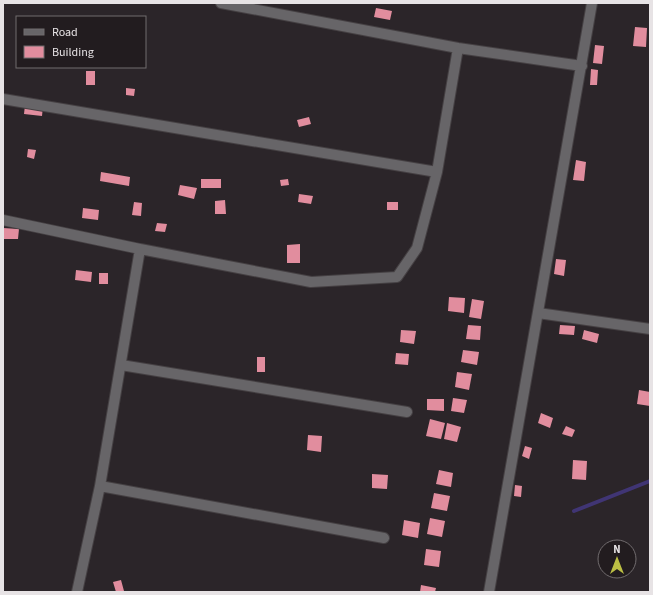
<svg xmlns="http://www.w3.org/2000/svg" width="653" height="595" viewBox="0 0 653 595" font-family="'Source Sans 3',sans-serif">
  <rect width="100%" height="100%" fill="#2b2529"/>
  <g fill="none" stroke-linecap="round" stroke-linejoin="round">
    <path stroke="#403574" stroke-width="4" d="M574,511L650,481"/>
  </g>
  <path fill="#e18d9e" d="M376,8L392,11L390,20L374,17Z
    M635,27L647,28L646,47L633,46Z
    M595,45L604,46L602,64L593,63Z
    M591,69L598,70L597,85H590Z
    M86,71H95V85H86Z
    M126,88L135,89L134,96L126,95Z
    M25,105L43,106L42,116L24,114Z
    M309,117L311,124L299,127L297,120Z
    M28,149L36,150L34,159L27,157Z
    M576,160L586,162L584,181L573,180Z
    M101,172L130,177L129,186L100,181Z
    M201,179H221V188H201Z
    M288,179L289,185L281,186L280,180Z
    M180,185L197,188L194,199L178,195Z
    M299,194L313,196L311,204L298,202Z
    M225,200L226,214H215V201Z
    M134,202L142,203L141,216L132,215Z
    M387,202H398V210H387Z
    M83,208L99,210L98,220L82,218Z
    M157,223L167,224L165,232L155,231Z
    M3,228L19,229L18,239H3Z
    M300,244V263H287V245Z
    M556,259L566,260L564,276L554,274Z
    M76,270L92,272L91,282L75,280Z
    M99,273H108V284H99Z
    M449,297L465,298L464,313L448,311Z
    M472,299L484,301L481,319L469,317Z
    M468,325L481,326L480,340L466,339Z
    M560,325L575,326L574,335L559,334Z
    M401,330L416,331L414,344L400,342Z
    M584,330L599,334L597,343L582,339Z
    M463,350L479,352L477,365L461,362Z
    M396,353L409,354L408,365L395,364Z
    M257,357H265V372H257Z
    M457,372L472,374L469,390L455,387Z
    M639,390L650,392V406L637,404Z
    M453,398L467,400L464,413L451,411Z
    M427,399H444V411L427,410Z
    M541,413L553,418L550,428L538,423Z
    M430,419L445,423L441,439L426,436Z
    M447,423L461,427L457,442L444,439Z
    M566,426L575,430L572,437L562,434Z
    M308,435L322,436L321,452L307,450Z
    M525,446L532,448L529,459L522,456Z
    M573,460L587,461L586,480L572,479Z
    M439,470L453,473L451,487L436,484Z
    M372,474L388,475L387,489L372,488Z
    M515,485L522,486L521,497L514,496Z
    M434,493L450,496L447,511L431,508Z
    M430,518L445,521L442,537L427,534Z
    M404,520L420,523L418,538L402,535Z
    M426,549L441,551L439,567L424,565Z
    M121,580L124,591L116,592L113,582Z
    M421,585L436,588L435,592H420Z"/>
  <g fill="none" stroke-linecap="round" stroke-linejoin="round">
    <g stroke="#454043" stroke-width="12">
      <path id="street" d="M221,3L458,48L582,66
        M3,99L437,172
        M3,220L140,249
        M538,313L650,329
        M121,365L407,412
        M100,486L384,538
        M77,592L100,486L140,249L311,282L397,277L417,248L437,172L458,48
        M489,592L592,3"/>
    </g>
    <use href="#street" stroke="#676568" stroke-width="10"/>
  </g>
  <rect width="653" height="595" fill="none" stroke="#e7e3e5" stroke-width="8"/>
  <rect x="16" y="16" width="130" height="52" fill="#221c1f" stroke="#716c6e"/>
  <rect x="24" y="29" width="20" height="6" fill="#676568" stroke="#716c6e"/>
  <text x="52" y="36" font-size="12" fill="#e7e3e5">Road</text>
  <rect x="24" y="46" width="20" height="12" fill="#e18d9e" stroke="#716c6e"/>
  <text x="52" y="56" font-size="12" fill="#e7e3e5">Building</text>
  <g transform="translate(617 559)"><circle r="19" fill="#221c1f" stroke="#716c6e"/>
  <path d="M0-3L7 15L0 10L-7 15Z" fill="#bcbf44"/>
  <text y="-6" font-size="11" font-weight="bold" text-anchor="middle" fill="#e7e3e5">N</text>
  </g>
</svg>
